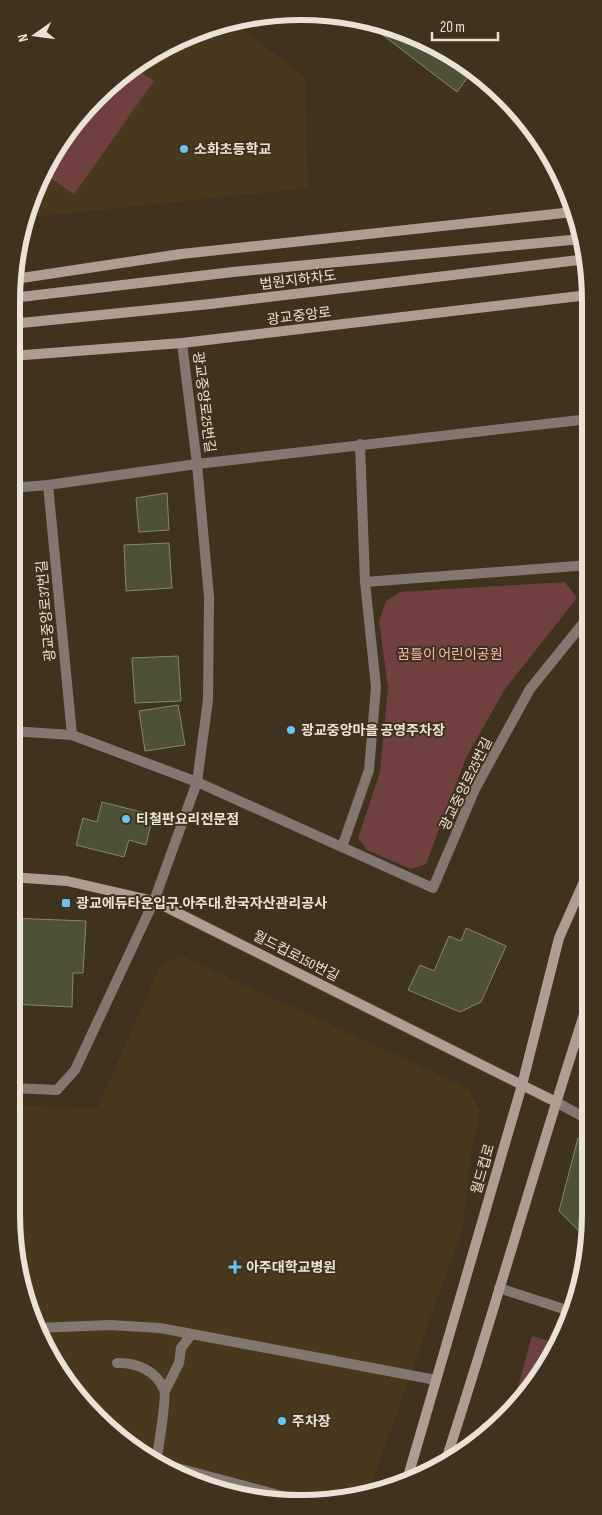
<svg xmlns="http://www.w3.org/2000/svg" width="602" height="1515" viewBox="0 0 602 1515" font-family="'Sofia Sans Condensed','Noto Sans KR',sans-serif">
  <rect width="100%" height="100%" fill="#3f321e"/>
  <path fill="#48381d" d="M236,24L305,77L308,188L25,218L27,208L83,110L173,41Z
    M182,956L468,1088L480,1111L470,1158L463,1227L368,1494L358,1498L263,1501L156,1465L83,1405L27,1307L11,1214V1106L97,1108L161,965Z"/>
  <path fill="#703f3f" d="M136,69L154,81L74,194L46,175L83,110Z
    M565,582L577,598L505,689L466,758L426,864L411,869L367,850L358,838L380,772L388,688L379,621L386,601L400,592Z
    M532,1336L556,1343L531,1391L518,1387Z"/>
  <path fill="#4f5038" stroke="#86876d" d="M367,23L394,27L462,60L473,70L457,92Z
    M167,493L169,530L139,532L136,498Z
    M169,543L172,588L126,591L124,545Z
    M178,656L181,701L135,703L132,658Z
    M178,705L185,745L145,751L139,711Z
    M102,802L153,815L146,845L129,840L124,857L76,845L83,818L97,822Z
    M11,918L86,921L83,973H73L72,1007L11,1004Z
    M466,928L506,946L481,1002L460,1012L408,990L420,965L434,971L449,936L461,941Z
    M578,1138L591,1142V1214L587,1239L559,1211Z
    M579,1260L583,1262L577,1297L569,1294Z"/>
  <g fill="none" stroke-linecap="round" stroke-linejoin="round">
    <path stroke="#837771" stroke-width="10" d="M11,1088L57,1090L75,1070L154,901"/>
    <path stroke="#837771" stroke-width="10" d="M360,444L365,582L589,565
      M48,485L72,735
      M11,488L48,485L197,464L589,419
      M11,731L72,735L197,782L433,888L475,789L530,689L589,616
      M342,847L369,770L376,687L365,582
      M154,901L197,782L208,700L209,597L197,464L182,343
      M556,1102L591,1121
      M499,1288L573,1312
      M38,1328L110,1325L160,1328L436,1380
      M117,1363C136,1362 157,1371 164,1390C167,1396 158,1451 156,1462
      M165,1391L179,1363L181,1348L191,1335
      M151,1461L297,1500"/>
    <path stroke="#af9d93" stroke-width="10" d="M15,279L181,254L573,212
      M12,298L233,272L581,239
      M11,324L210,304L587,259
      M11,356L182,343L588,295
      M11,877L67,881L154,901L556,1102
      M444,1466C495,1310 539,1152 590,996
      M407,1480L522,1085L559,938L590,868"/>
  </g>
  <g fill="#66c4ef" stroke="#3f321e" stroke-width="2">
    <circle cx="184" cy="149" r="5"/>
    <circle cx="291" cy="730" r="5"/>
    <circle cx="126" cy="819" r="5"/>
    <rect x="61" y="898" width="10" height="10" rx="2.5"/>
    <path d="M232.5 1259.5h5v5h5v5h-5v5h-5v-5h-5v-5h5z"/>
    <circle cx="282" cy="1421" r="5"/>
  </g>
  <g text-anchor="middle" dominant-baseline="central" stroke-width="4" stroke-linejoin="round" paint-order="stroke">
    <g font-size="14" font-weight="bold" fill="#eae2d6" stroke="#3f321e" text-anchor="start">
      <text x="194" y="149">소화초등학교</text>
      <text x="301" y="730">광교중앙마을 공영주차장</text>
      <text x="136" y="819">티철판요리전문점</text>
      <text x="76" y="903">광교에듀타운입구.아주대.한국자산관리공사</text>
      <text x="246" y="1267">아주대학교병원</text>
      <text x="292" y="1421">주차장</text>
    </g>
    <g font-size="14" fill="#eae2d6" stroke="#3f321e">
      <text transform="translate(298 280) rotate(-7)">법원지하차도</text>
      <text transform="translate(299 316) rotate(-7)">광교중앙로</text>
      <text transform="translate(204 402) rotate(83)">광교중앙로25번길</text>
      <text transform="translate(46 611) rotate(-95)">광교중앙로37번길</text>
      <text transform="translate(466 784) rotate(-64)">광교중앙로25번길</text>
      <text transform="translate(296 956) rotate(27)">월드컵로150번길</text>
      <text transform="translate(483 1169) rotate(-74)">월드컵로</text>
    </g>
    <g font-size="14" fill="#f7b6b6" stroke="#3f321e">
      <text x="450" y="654">꿈틀이 어린이공원</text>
    </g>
  </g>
  <path d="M0 0H602V1515H0ZM301 20H301A281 281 0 0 1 582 301V1214A281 281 0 0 1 301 1495H301A281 281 0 0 1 20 1214V301A281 281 0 0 1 301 20Z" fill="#3f321e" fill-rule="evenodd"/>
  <path fill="none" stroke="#eae2d6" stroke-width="6" d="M301 20H301A281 281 0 0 1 582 301V1214A281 281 0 0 1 301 1495H301A281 281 0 0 1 20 1214V301A281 281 0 0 1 301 20Z"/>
  <g transform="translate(35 35) rotate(256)" stroke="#3f321e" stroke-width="4" paint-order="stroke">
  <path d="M0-4L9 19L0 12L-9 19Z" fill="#eae2d6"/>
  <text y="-8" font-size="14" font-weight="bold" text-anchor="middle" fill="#eae2d6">N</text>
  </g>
  <path d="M432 32v8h66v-8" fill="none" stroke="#eae2d6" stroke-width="2.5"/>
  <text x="440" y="32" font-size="15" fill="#eae2d6" stroke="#3f321e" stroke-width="4" paint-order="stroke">20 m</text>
</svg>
